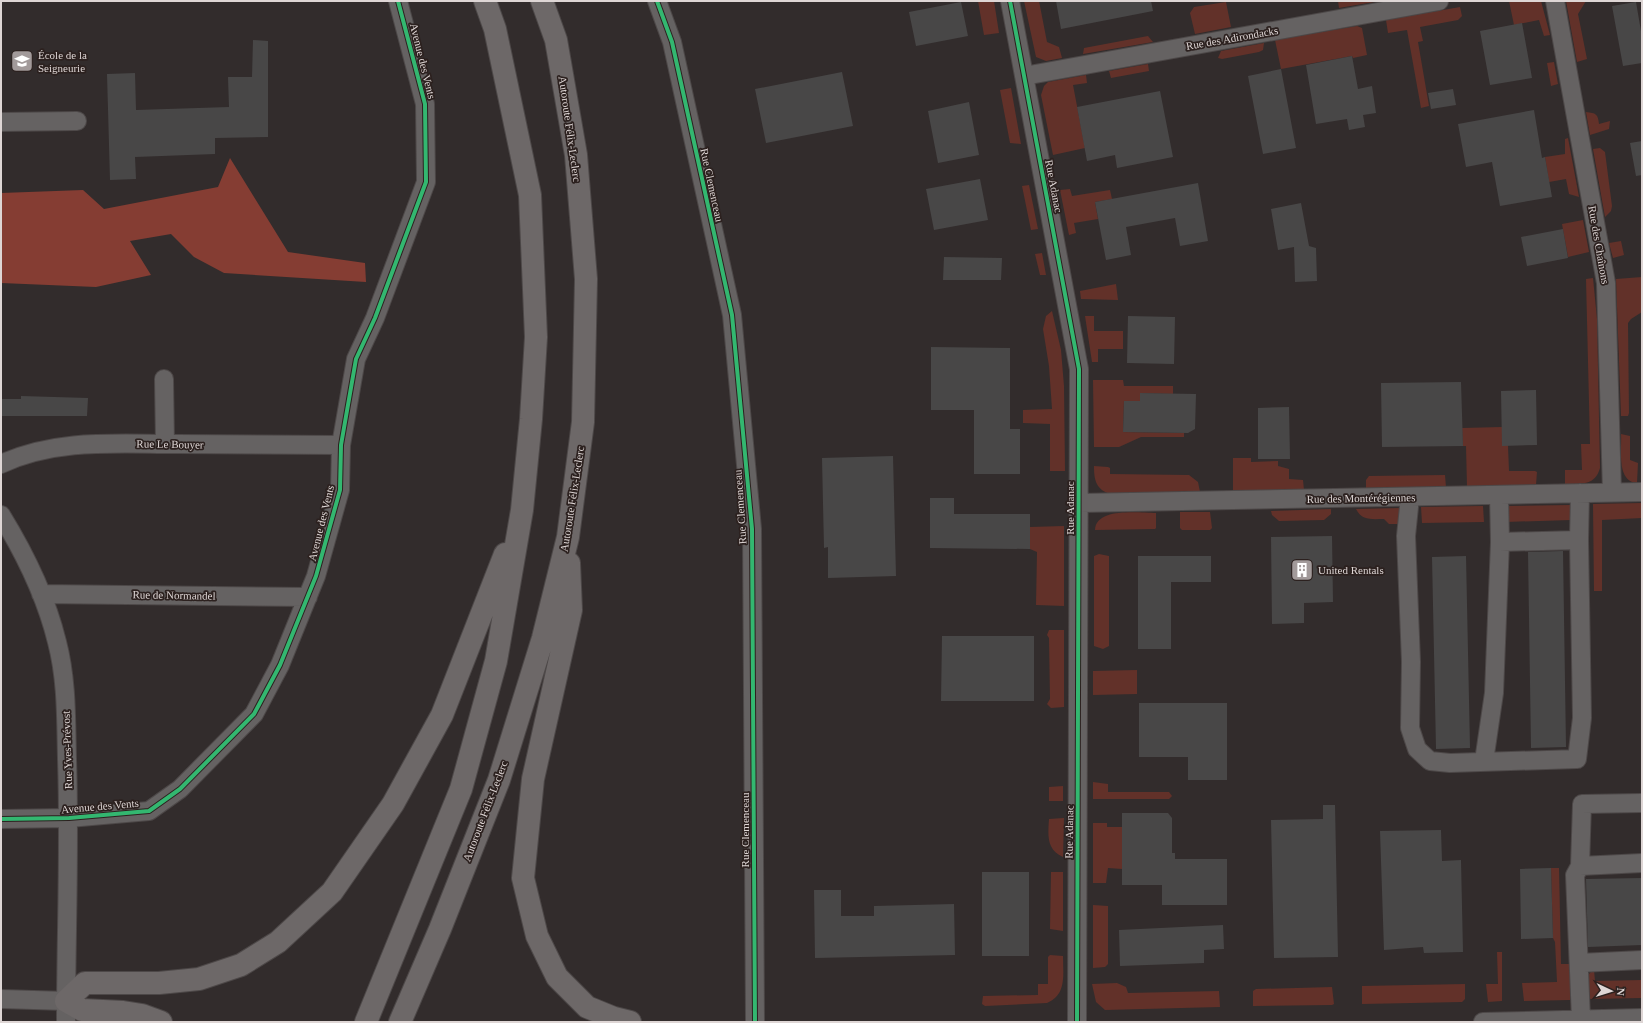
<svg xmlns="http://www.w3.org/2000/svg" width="1643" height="1023" viewBox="0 0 1643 1023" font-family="'Times New Roman',serif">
  <rect width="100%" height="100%" fill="#322c2c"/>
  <path fill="#623129" d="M978,1H994L999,33L984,35Z
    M1024,1H1039L1047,42L1059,47L1062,58L1046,61L1036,57Z
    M1338,1H1380L1339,8Z
    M1509,1H1541L1550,35L1544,36L1539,20L1514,25Z
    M1566,1H1586L1578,14L1587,59L1577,62Z
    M1226,2L1231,27L1195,34L1190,13L1194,7Z
    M1460,7L1462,16L1458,20L1420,27L1423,41L1418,42L1429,106L1421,108L1407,30L1388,33L1386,20Z
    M1357,26L1362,28L1367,55L1353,58L1352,56L1281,69L1275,40Z
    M1148,36L1153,42L1083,54L1084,48Z
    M1264,43L1263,50L1259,52L1222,59L1218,58L1221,51Z
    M1554,62L1558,84L1551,86L1547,63Z
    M1148,64L1149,71L1111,78L1109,71Z
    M1086,75L1087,83L1073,85L1085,148L1053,155L1041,95L1044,86L1048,82Z
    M1011,88L1021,144L1010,143L1000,90Z
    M1586,112C1596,113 1598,114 1599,124L1610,121L1609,129L1590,135Z
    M1568,138L1579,197L1569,194L1566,179L1549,182L1545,157L1565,154V139Z
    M1600,148L1605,152L1612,206L1611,211L1605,217L1593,149Z
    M1029,185L1038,229L1031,230L1022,186Z
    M1070,189L1072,196L1110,190L1112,199L1095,202L1098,219L1074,223L1076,233L1069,235L1060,190Z
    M1583,220L1589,252L1568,257L1562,224Z
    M1621,241L1624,255L1613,258L1609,243Z
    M1042,253L1046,275H1040L1035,254Z
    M1642,277V312L1631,319L1628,323L1629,413L1628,416H1621L1616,279Z
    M1593,278L1597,319L1600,468C1595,486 1581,484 1565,484V470H1582L1581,444H1590L1586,279Z
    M1116,284L1118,300L1081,299L1080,291Z
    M1052,311L1061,350L1064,386L1065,471H1050V424L1023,423V410L1052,409L1049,366L1043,329L1046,316Z
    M1085,316H1094V331H1123V349H1098V362H1092Z
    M1093,380H1123L1124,386H1173V394L1140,393V401H1124L1123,432L1184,433V437H1141L1119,447H1094Z
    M1502,427L1508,446L1509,471H1535L1537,472L1536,485L1467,487L1466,446H1463L1462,428Z
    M1621,434L1630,436V460L1638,463L1637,483C1616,481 1622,450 1621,434Z
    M1233,458H1251V462L1278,461V466L1289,469V479L1303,480L1304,490L1233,491Z
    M1094,466L1108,467L1110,468V474L1189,475L1198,482L1200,492L1111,494C1096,490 1094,480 1094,466Z
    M1445,475L1446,487L1366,488V480L1369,476Z
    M1642,503V518L1602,520V591H1594L1593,504Z
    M1571,505V520L1505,522L1506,506Z
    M1483,506L1484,522L1422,523L1421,507Z
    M1401,508L1400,524H1389L1384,519C1372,519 1362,521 1356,509Z
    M1331,509V514L1324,520L1279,521L1272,515L1271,511Z
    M1180,512H1210L1212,528L1210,530H1182L1180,528Z
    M1156,513V528L1155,529L1095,530C1096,507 1139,513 1156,513Z
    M1064,526V606L1036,605L1037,552L1030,549V527Z
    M1099,554L1109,556V646L1103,649L1094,646V556Z
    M1049,630H1064V707L1051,708L1047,704L1050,699L1049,638L1047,635Z
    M1137,670V694L1093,695V671Z
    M1093,782L1108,784V792H1169L1172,796L1169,799H1093Z
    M1063,786V801H1049V787Z
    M1064,818L1063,857C1046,850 1048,834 1049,819Z
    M1093,823H1107V827H1122V869L1108,868L1106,883H1093Z
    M1551,868H1559L1561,964H1572L1570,1000L1524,1001L1522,983L1557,982L1555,942L1553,938Z
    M1051,872H1063V931L1050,929Z
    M1093,905L1108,906V964L1105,967L1093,968Z
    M1497,952H1502V1001L1488,1002L1486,984H1498Z
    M1050,955L1063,956C1063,974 1067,995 1047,1003L985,1006L982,1004L983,996L1038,995V984H1048V957Z
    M1594,970L1595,981L1642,980V998L1587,999C1587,989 1583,975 1594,970Z
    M1117,983L1126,987L1128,993L1219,991L1220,1007L1105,1010L1096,1002L1092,984Z
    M1465,984V999L1462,1002L1362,1004V986Z
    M1332,987L1334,1004L1332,1005L1253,1006V991L1256,989Z"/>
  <path fill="#853d33" d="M230,158L288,252L365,263L366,282L224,273L194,257L171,234L130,241L151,275L96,287L1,283V193L83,190L104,209L218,187Z"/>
  <path fill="#484747" d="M1056,1H1151L1153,11L1061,29Z
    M961,2L968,36L916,46L909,12Z
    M1636,2L1642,37V63L1623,66L1612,6Z
    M1522,23L1532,78L1490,85L1480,31Z
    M253,40L268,41V137L215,138V154L135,157L136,179L110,180L107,74L135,73L136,110L229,107L228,77H252Z
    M1352,56L1358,89L1372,86L1376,113L1363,115L1365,127L1349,130L1347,119L1316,124L1306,65Z
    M1281,69L1296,148L1263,154L1248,76Z
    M842,72L853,126L766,143L755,89Z
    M1453,89L1456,105L1431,109L1428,93Z
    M1160,91L1173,157L1117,168L1115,155L1087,161L1077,107Z
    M969,102L979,155L938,163L928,111Z
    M1534,110L1542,158L1545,157L1552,197L1500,206L1492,162L1466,167L1458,124Z
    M1642,141V175L1636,176L1630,143Z
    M980,179L988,220L934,230L926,189Z
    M1198,183L1208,241L1180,246L1175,218L1126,227L1131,255L1106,260L1095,202Z
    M1301,203L1309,246L1316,248L1317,281L1295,282L1294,247L1278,250L1271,209Z
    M1563,229L1568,258L1527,266L1521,237Z
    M944,257L1002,258L1001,280H943Z
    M1128,316L1175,317L1174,364L1127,363Z
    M931,347L1010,348V429H1020V474H974V410H931Z
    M1461,382L1463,446L1382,447L1381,383Z
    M1536,390L1537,445L1502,446L1501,391Z
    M1140,393L1196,394L1195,429L1188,433L1123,432L1124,401H1140Z
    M21,396L88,398L87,416H1V399H21Z
    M1289,407L1290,459H1258V408Z
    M893,456L896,576L828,578V547L824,548L822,458Z
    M930,498H954V514H1030V549L930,548Z
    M1332,536L1333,602L1304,603V623L1272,624L1271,537Z
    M1563,551L1566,747L1531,748L1528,552Z
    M1138,556H1211V582H1171V649H1138Z
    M1466,556L1470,748L1436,749L1432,557Z
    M942,636H1034V701H941Z
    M1139,703H1227V780H1188V757H1139Z
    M1323,805H1335L1338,957L1274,958L1271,820L1323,819Z
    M1122,813H1168L1172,818V853H1175V859H1227V905H1162V885H1122Z
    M1441,830L1442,861L1461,860L1463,952L1424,953L1423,947L1384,950L1380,831Z
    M1551,868L1553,938L1521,939L1520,869Z
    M982,872H1029V956H982Z
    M1642,878V945L1588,947L1586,879Z
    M814,890H841V916H874V906L954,904L955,955L815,958Z
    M1223,925L1224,949L1204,950V963L1120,966L1119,930Z"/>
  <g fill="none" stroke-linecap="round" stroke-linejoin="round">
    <g stroke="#4d4848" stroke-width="20">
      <path id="minor" d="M657,1L672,42L732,315L752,529L755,1022
        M1010,1L1079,369L1077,1022
        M1555,1L1606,283L1612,492
        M1024,76L1439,1
        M1,122L77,121
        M164,379L165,444
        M1,464C57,438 118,444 177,444C232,444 287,445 341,445
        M1410,497L1406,536L1411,662L1410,728L1417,749L1430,761L1450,763L1577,759L1582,718L1579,540L1500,542L1499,495
        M1080,503L1642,492
        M1,515C25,554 46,597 57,642C67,680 66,720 67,759C70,847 66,934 66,1022
        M1579,540L1580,493
        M41,594L308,597
        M1484,761L1494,693L1500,542
        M1,819L69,818L149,811L180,789L254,714L280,665L316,576L340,490L341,445L356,359L375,318L426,182L425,104L398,1
        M1580,866L1582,804L1641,803
        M1579,963L1642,960
        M1,999L66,1001
        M1581,1019L1575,875L1580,866L1642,863
        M1483,1022L1642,1018"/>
    </g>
    <g stroke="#4d4848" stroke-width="24">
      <path id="highway" d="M569,563L571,610L533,779L523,878L537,936L557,977L587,1007L614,1018L630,1022
        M161,1022L142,1015L123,1012L82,1010L66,1001L85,983H159L199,979L241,965L278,942L332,892L393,804L442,715L505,554
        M366,1022L461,789L496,661L522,510L531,419L536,337L530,195L495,29L485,1
        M400,1022L440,929L499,780L543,638L568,537L583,422L586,279L576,155L556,40L542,1"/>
    </g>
    <use href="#minor" stroke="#656262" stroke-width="18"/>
    <use href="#highway" stroke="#6d6868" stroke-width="22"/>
    <g stroke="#2c211f" stroke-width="6">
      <path id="cycleway" d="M657,1L672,42L732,315L752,529L755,1022
        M1010,1L1079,369L1077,1022
        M1,819L69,818L149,811L180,789L254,714L280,665L316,576L340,490L341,445L356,359L375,318L426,182L425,104L398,1"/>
    </g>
    <use href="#cycleway" stroke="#33b770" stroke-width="4"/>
  </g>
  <defs>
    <g id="school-square" transform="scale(1.15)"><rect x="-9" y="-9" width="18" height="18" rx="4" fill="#a29a9a" stroke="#2c211f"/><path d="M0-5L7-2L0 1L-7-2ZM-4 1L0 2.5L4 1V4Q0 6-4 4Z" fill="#fff"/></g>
    <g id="building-square" transform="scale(1.15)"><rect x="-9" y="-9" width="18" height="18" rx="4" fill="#a29a9a" stroke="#2c211f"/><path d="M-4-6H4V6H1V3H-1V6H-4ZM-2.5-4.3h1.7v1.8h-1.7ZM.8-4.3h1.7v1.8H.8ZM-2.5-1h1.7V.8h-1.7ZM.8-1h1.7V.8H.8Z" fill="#fff"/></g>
  </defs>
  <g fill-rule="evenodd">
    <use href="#school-square" x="22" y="61"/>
    <use href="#building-square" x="1302" y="570"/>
  </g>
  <g text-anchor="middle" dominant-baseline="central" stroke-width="3.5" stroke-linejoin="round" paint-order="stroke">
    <g font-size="11" fill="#ded6d5" stroke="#2c211f">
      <text transform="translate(1232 38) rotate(-10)">Rue des Adirondacks</text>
      <text transform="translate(423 61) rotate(76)">Avenue des Vents</text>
      <text transform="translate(570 129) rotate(82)">Autoroute Félix-Leclerc</text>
      <text transform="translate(712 185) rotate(78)">Rue Clemenceau</text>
      <text transform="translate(1054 186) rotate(79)">Rue Adanac</text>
      <text transform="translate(1599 245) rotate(80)">Rue des Chaînons</text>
      <text transform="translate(170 444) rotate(1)">Rue Le Bouyer</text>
      <text transform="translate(1361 498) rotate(-1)">Rue des Montérégiennes</text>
      <text transform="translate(572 499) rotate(-81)">Autoroute Félix-Leclerc</text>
      <text transform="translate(740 507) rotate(-94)">Rue Clemenceau</text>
      <text transform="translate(1070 508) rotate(-90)">Rue Adanac</text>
      <text transform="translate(321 523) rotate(-76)">Avenue des Vents</text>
      <text transform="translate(174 595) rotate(1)">Rue de Normandel</text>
      <text transform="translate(67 750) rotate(-92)">Rue Yves-Prévost</text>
      <text transform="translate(100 806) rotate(-5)">Avenue des Vents</text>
      <text transform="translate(485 811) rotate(-69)">Autoroute Félix-Leclerc</text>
      <text transform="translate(745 830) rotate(-90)">Rue Clemenceau</text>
      <text transform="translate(1069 832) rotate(-89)">Rue Adanac</text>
    </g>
    <g font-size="11" fill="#ded6d5" stroke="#2c211f" text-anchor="start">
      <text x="38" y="55">École de la<tspan x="38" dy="13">Seigneurie</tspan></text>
      <text x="1318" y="570">United Rentals</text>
    </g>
  </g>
  <rect width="1643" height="1023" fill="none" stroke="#ded6d5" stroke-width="4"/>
  <g transform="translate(1611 991) rotate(94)" stroke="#2c211f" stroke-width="3" paint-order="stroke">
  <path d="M0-3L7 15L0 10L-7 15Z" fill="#ded6d5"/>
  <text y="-6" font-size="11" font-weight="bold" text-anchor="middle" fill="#ded6d5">N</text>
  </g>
</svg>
